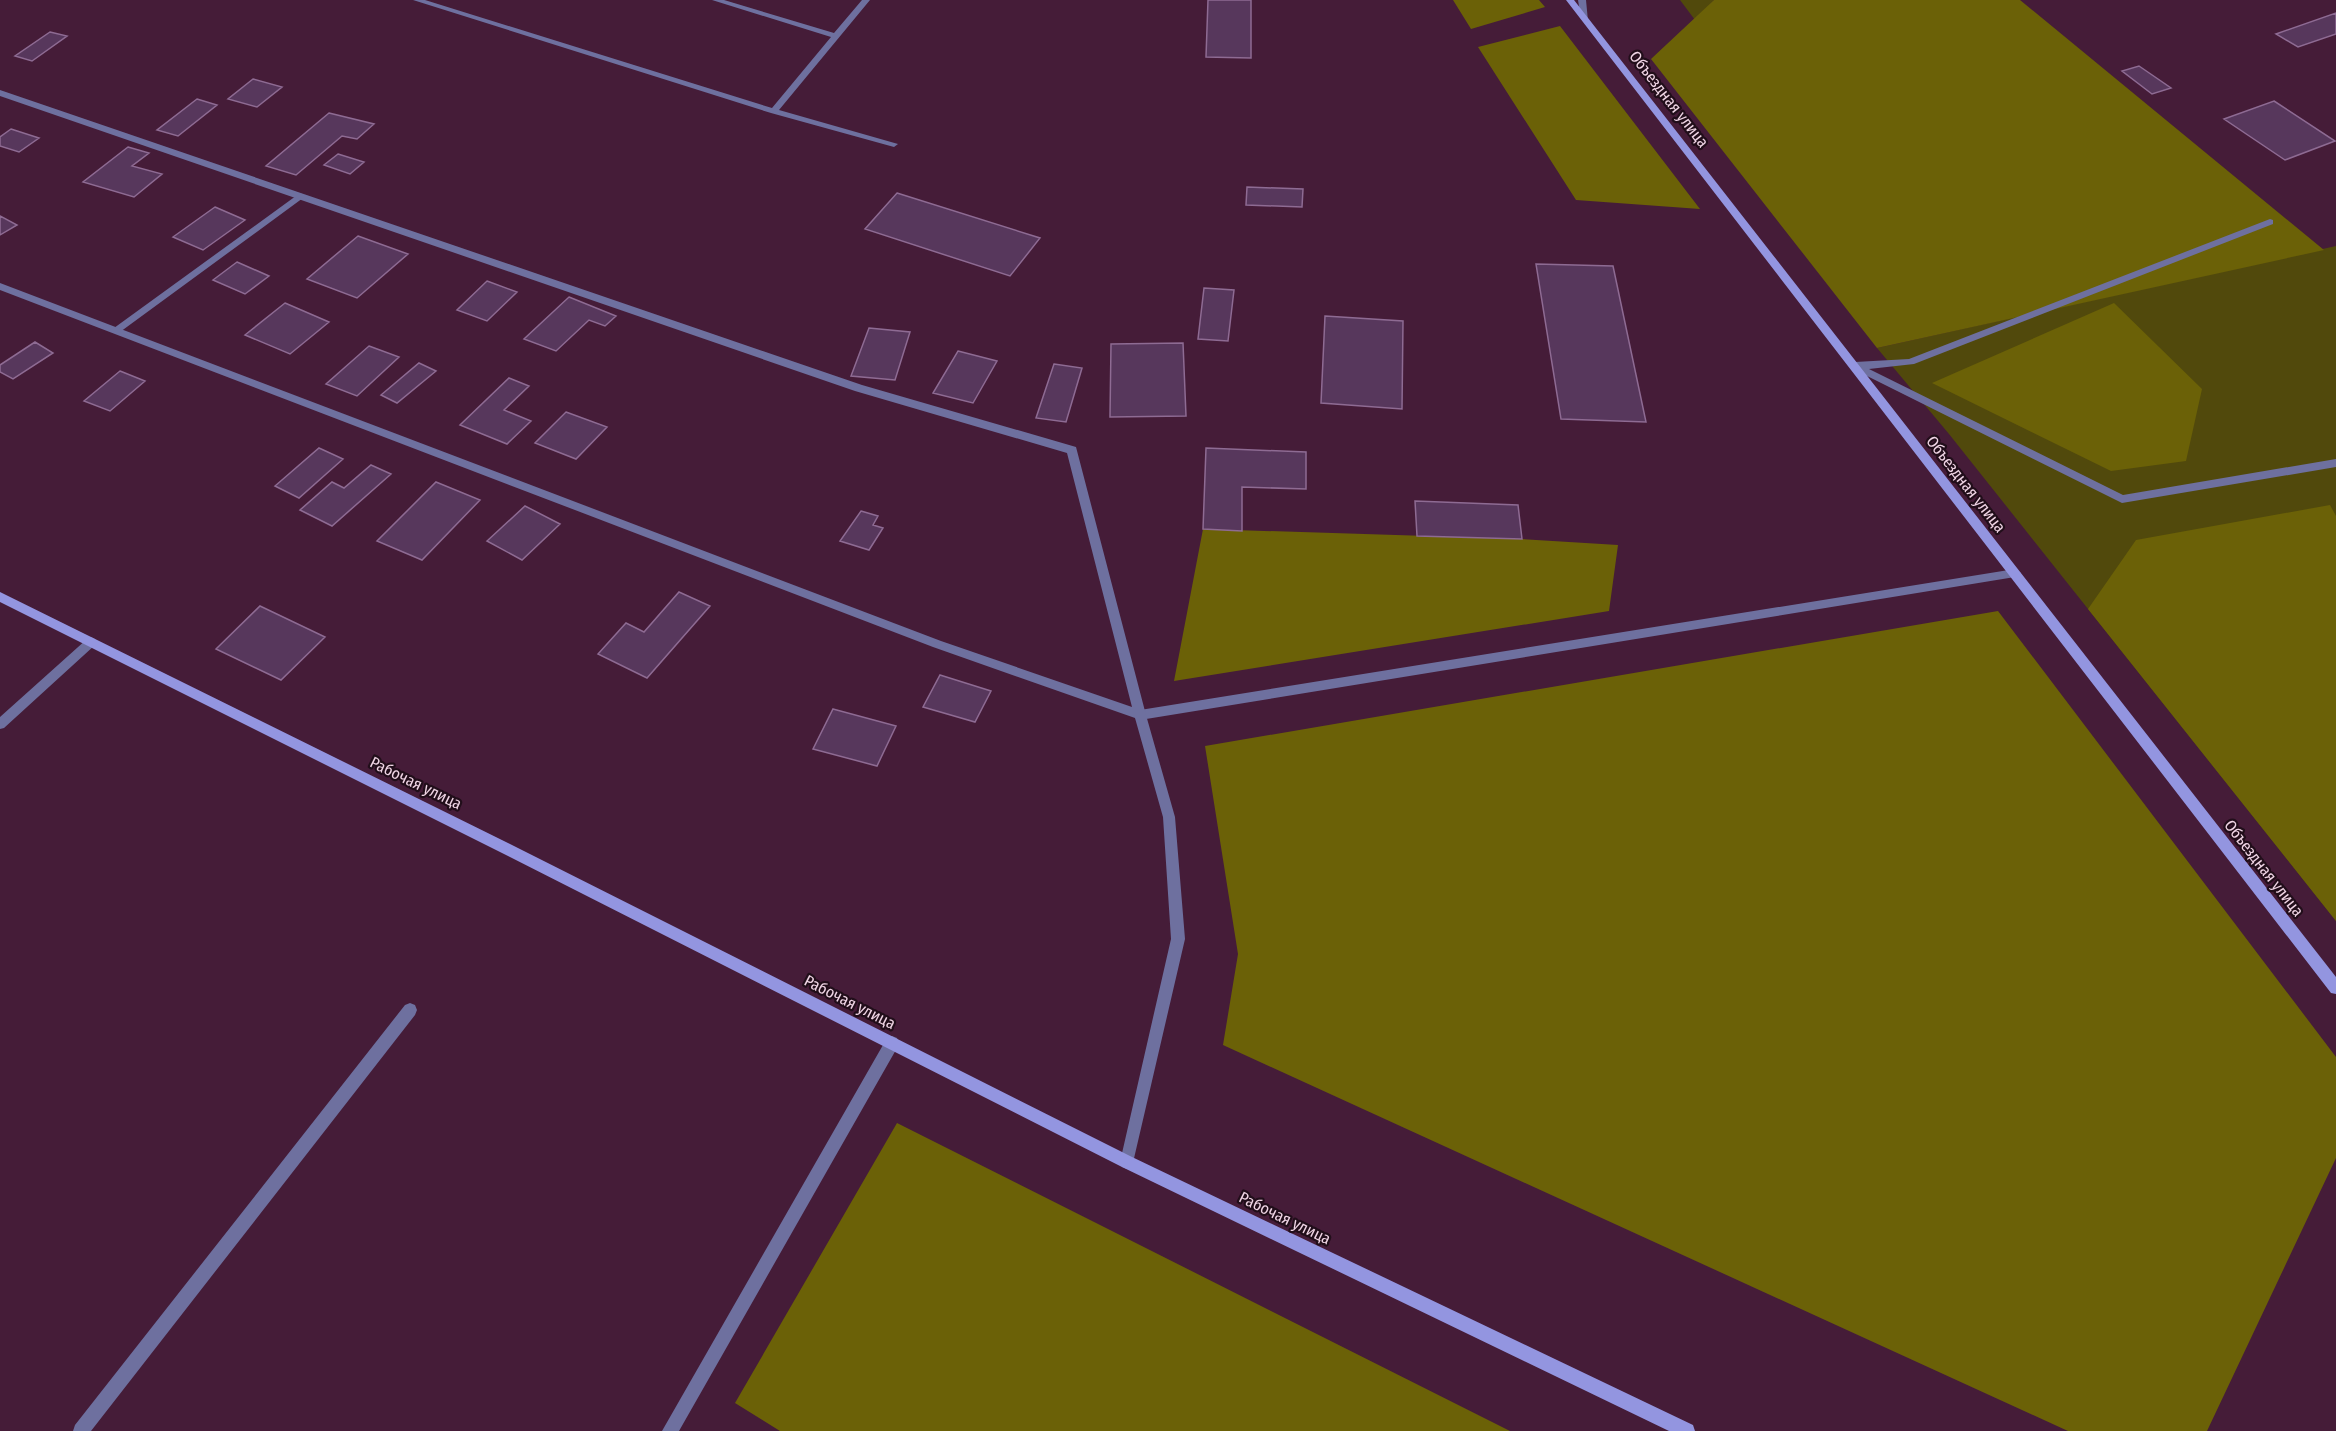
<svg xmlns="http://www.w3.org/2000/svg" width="2336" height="1431" viewBox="0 0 2336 1431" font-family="'Fira Sans Condensed',sans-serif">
  <rect width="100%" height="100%" fill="#451c38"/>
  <path fill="#51490c" d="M1680,0H1714L1695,20Z
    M2336,246V921L1949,434L1877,348Z"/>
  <path fill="#6b6107" d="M1453,0H1539L1545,7L1471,29Z
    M1714,0H2020L2324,250L1877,348L1651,59Z
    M1560,26L1700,209L1576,200L1478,47Z
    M2114,303L2202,389L2186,461L2111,471L1932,383Z
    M2330,505L2336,516V921L2088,609L2136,540Z
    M1203,529L1522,539L1618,545L1609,611L1174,681Z
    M1998,611L2336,1057V1158L2207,1431H2068L1223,1045L1238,954L1205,746Z
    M897,1123L1510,1431H780L735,1403Z"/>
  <path fill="#57375c" stroke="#8e6b93" stroke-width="1.5" d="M1208,0H1251V58L1206,57Z
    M2336,13V34L2298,47L2276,34Z
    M50,32L67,36L32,61L15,56Z
    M2139,66L2171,88L2152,94L2122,71Z
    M253,79L282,87L257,107L228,99Z
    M197,99L217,105L178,136L157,130Z
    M2274,101L2335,141L2285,160L2224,119Z
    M329,113L374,124L357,139L342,136L296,175L266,166Z
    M11,129L39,138L19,152L0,146V137Z
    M128,147L149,153L132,166L162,174L134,197L83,182Z
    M338,154L364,162L350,174L324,165Z
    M1247,187L1303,189L1302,207L1246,205Z
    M897,193L1040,238L1010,276L865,229Z
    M215,207L245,220L203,250L173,237Z
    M0,216L17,225L0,235Z
    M358,236L408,254L357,298L307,279Z
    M237,262L269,276L245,294L213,280Z
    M1536,264L1613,266L1646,422L1561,419Z
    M487,281L517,292L487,321L457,310Z
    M1204,288L1234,290L1228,341L1198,339Z
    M569,297L616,316L605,326L589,320L556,351L524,339Z
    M285,303L329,322L290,354L245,335Z
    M1325,316L1403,321L1402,409L1321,403Z
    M869,328L910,332L895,380L851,376Z
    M35,342L53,353L13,379L0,372V365Z
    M1183,343L1186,416L1110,417L1111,344Z
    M369,346L399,357L357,396L326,384Z
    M958,351L997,361L973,403L933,393Z
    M419,363L436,371L397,403L381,395Z
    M1054,364L1082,368L1066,422L1036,418Z
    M120,371L145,381L110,411L84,401Z
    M509,378L529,386L504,410L531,421L507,444L460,425Z
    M566,412L607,427L576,459L535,443Z
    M319,448L343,459L299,498L275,486Z
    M1206,448L1306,452V489L1242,487V531L1203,529Z
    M371,465L391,474L332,526L300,510L332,482L344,488Z
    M436,482L480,500L422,560L377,541Z
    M1415,501L1518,505L1522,539L1417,536Z
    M525,506L560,524L522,560L487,541Z
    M861,511L878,516L873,525L883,528L869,550L840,541Z
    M679,592L710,606L647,678L598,654L626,623L644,632Z
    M260,606L325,637L281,680L216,649Z
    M940,675L991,691L975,722L923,707Z
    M833,709L896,726L877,766L813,749Z"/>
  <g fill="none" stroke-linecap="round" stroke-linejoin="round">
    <path fill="#6e709f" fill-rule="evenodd" d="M413,0H425L772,108L831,37L712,0H724L834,33L862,0H870L779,110L898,144L894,147L771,113Z
      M1578,0H1586L1588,21L1581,19Z
      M300,193L305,196L303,198L120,332H114V328Z
      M2270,219L2273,220V224L1914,364L1869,369L2123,495L2336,459V467L2122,503L1851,368L1850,366L1855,362L1909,359Z
      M2015,569L2021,573L2015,577L1140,720L1136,719L1134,715L1136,711L1140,710Z
      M410,1003L415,1005L417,1010L415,1015L91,1431H73L75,1425L405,1005Z
      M892,1036L897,1038L899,1043L897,1048L679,1431H662L887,1038Z"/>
    <path fill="#6e709f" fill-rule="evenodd" d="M0,90L862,385L1076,447L1146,715L1175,817L1185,939L1132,1167L1127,1169L1122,1167L1120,1162L1171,939L1163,817L1135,718L933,647L0,290V283L941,641L1132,707L1067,453L855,391L0,96Z
      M91,637L95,639L97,642L95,645L4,728L0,729V717L87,639Z"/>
    <path fill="#9395e0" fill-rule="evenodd" d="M1566,0H1574L2336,977V994L2331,993Z
      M0,592L512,845L1132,1157L1693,1425L1695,1431H1669L1122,1167L502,853L0,602Z"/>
  </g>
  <g text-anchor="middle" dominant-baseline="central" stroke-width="4.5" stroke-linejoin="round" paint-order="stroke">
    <g font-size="16" fill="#f0d5e5" stroke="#210e1a">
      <text transform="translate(1669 99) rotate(52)">Объездная улица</text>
      <text transform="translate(1966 484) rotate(52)">Объездная улица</text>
      <text transform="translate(416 783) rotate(26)">Рабочая улица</text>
      <text transform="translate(2264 868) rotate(52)">Объездная улица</text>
      <text transform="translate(850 1002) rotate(27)">Рабочая улица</text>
      <text transform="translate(1285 1218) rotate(26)">Рабочая улица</text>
    </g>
  </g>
</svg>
